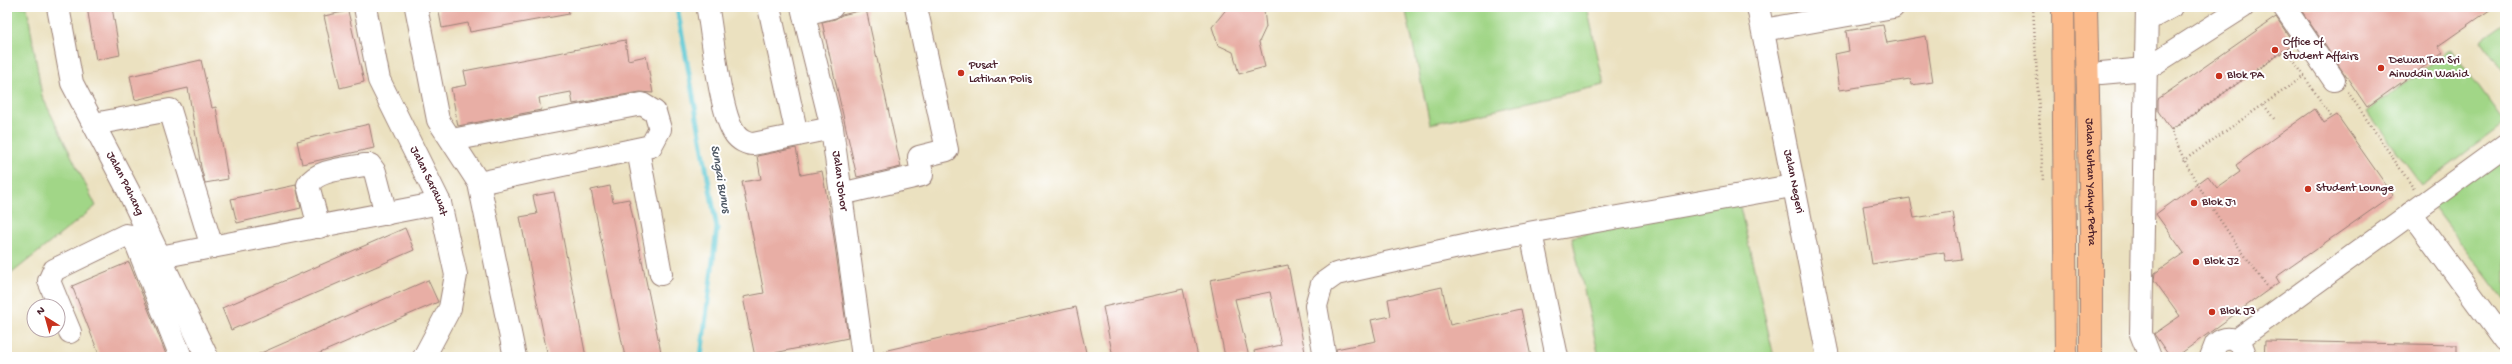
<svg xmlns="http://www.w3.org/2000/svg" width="2512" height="364" viewBox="0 0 2512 364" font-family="'Gochi Hand',sans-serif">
  <rect width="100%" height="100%" fill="#fff"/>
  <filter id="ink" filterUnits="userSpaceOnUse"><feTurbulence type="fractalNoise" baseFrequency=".025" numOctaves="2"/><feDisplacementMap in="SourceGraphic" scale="8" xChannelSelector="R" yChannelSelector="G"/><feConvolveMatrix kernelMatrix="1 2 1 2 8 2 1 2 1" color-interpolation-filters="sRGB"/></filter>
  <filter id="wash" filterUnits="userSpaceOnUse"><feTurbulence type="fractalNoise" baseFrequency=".012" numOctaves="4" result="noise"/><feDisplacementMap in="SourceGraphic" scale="16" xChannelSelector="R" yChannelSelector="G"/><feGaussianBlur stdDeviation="0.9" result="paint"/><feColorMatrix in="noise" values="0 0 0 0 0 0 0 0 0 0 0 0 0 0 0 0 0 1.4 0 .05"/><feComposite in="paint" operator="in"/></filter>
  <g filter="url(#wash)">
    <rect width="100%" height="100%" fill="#ebe1c0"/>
    <path fill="#a1d687" stroke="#767a59" d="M7,7H27L42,96L96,206L7,277Z
      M1405,7H1587L1604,85L1430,124Z
      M2505,23V73L2481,40Z
      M2451,49L2505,123L2422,185L2367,111Z
      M2496,155L2505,167V300L2431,203Z
      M1738,198L1774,357H1599L1572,237Z"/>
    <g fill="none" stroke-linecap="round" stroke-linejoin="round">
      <path stroke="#59c6d1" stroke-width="5" d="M677,7L717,228L701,357"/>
    </g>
    <g id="blocks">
      <path fill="#e8aea5" d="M87,7H112L120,55L96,60Z
        M438,7H568L569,14L470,32L468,23L442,28Z
        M1228,7H1259L1264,10L1266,27L1259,42L1265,67L1239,74L1233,52L1218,45L1212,27Z
        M2299,7H2494L2438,46L2443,53L2367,107Z
        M866,9L901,167L857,177L822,22L835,19L842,15Z
        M348,11L364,82L340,88L324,16Z
        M2276,17L2294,44L2171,130L2158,111V99Z
        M1883,25L1887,43L1926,36L1933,82L1911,85L1910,79L1840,90L1835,54L1849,51L1846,31Z
        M625,40L628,60L646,56L653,93L640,92L573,104L571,92L539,98L541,110L458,126L451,88L467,85L464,71Z
        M201,60L212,108L216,107L228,179L205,183L201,167L188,88L135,100L130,76Z
        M2315,109L2324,123L2337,115L2393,195L2276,277L2279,282L2176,357H2170L2154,334L2180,316L2154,280L2155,273L2184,253L2156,214L2208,176L2217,188L2240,172L2236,165Z
        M369,124L374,148L302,164L297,141Z
        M796,148L801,175L822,171L832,224L848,338L755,357L743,297L764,293L742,182L761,179L757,156Z
        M296,185L301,208L237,223L231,199Z
        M610,186L613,202L629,199L662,357H625L591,190Z
        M554,192L586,357H548L520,217L537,214L533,196Z
        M1910,198L1914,218L1953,212L1961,259L1946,261L1944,252L1872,264L1863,206Z
        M405,228L414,250L231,330L222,308Z
        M129,262L155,326L167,357H100L72,286Z
        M1288,265L1306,357H1255L1254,351L1281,345L1270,292L1235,299L1249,357H1225L1210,280Z
        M428,280L438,302L311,357H252Z
        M1442,287L1450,325L1521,309L1531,357H1337L1336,349L1376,341L1371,320L1391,316L1388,299Z
        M1183,289L1198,357H1113L1103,307Z
        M1076,307L1087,357H884L883,351Z
        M2265,341L2457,345V357H2264Z"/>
    </g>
  </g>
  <g filter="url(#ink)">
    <use href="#blocks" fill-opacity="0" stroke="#9a8076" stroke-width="1"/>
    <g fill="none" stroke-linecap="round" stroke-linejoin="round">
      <g stroke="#9a8076" stroke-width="24">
        <g id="minor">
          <path id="s1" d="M58,7L72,83L128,190L207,357"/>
          <path id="s2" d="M365,7L379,80L440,203L456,275L450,308L424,357"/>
          <path d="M416,7L438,120L479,183L515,357"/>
          <path d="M769,7L797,135"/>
          <path id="s3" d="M802,7L832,128L863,357"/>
          <path id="s4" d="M1758,7L1828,357"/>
          <path d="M2147,7L2141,334L2150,357"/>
          <path d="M2284,7L2334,80"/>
          <path d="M708,10C713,38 720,114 735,134C739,140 747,144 753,144L832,128"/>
          <path d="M804,14L832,7"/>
          <path d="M2147,20L2171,7"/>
          <path d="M1763,30L1893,7"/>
          <path d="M2101,73L2146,69L2243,7"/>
          <path d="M94,124L170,110L212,247"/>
          <path d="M452,140L642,104L655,112L660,129L651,146L479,183"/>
          <path d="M638,150L661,274"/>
          <path d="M841,194L922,175L919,157L947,150L916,7"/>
          <path d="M2411,213L2505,341"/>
          <path d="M319,227L308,185C318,169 346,169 364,165H370L375,172L386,214"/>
          <path d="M1531,233L1557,357"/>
          <path d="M149,238L136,243L181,357"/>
          <path d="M160,257L440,203"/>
          <path d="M70,332L49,281L54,270L126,235L132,236L136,243"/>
          <path d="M2237,340L2505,145"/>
          <path d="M1325,357L1316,306L1322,284L1336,274L1495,239L1792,186"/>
          <path d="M2211,357L2216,344C2224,337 2232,337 2241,344L2246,357"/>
        </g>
      </g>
      <g stroke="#9a8076" stroke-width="24">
        <g id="major">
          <path d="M2063,7L2066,357"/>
          <path id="s5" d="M2086,7L2091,230V357"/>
        </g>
      </g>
      <path stroke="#9a8076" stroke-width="2.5" stroke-dasharray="1 3" stroke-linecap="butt" d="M2033,7L2043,181
        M2348,92L2414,189
        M2264,105L2275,120
        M2183,161L2304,76
        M2269,289C2233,239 2194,188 2171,130L2286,49L2332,118"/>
      <use href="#minor" stroke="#fff" stroke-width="22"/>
      <use href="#major" stroke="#fbbb8c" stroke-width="22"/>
    </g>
  </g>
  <g fill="#c8321e" stroke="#fff" stroke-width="1.5">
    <circle cx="2275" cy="50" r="4"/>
    <circle cx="2381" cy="68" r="4"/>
    <circle cx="961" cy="73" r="4"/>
    <circle cx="2219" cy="76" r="4"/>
    <circle cx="2308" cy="189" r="4"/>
    <circle cx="2194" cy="203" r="4"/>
    <circle cx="2196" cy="262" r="4"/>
    <circle cx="2212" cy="312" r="4"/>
  </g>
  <g text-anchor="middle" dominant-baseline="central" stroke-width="4" stroke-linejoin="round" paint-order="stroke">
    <g font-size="12" fill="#4a1f2b" stroke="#fff" text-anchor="start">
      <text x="2283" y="43">Office of<tspan x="2283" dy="14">Student Affairs</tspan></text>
      <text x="2389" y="61">Dewan Tan Sri<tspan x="2389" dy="14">Ainuddin Wahid</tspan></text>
      <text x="969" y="66">Pusat<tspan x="969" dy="14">Latihan Polis</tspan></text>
      <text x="2227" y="76">Blok PA</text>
      <text x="2316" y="189">Student Lounge</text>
      <text x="2202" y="203">Blok J1</text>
      <text x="2204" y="262">Blok J2</text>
      <text x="2220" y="312">Blok J3</text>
    </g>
    <g font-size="12" fill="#4a1f2b" stroke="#fff">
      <text stroke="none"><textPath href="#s3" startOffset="178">Jalan Johor</textPath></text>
      <text stroke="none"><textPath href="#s2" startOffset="187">Jalan Sarawat</textPath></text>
      <text stroke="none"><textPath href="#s4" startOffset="178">Jalan Negeri</textPath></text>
      <text stroke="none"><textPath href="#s5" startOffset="175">Jalan Sultan Yahya Petra</textPath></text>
      <text stroke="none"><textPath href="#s1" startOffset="191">Jalan Pahang</textPath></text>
    </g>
    <g font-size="13" font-style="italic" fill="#4f5965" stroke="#fff">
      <text transform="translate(720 179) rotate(80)">Sungai Bunus</text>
    </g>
  </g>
  <rect width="2512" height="364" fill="none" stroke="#fff" stroke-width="24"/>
  <g transform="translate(46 318) rotate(323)"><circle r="19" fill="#ffffff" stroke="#b7a5aa"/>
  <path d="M0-3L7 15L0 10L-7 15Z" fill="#c8321e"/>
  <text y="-6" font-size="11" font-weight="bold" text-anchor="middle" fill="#4a1f2b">N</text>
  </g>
</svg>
